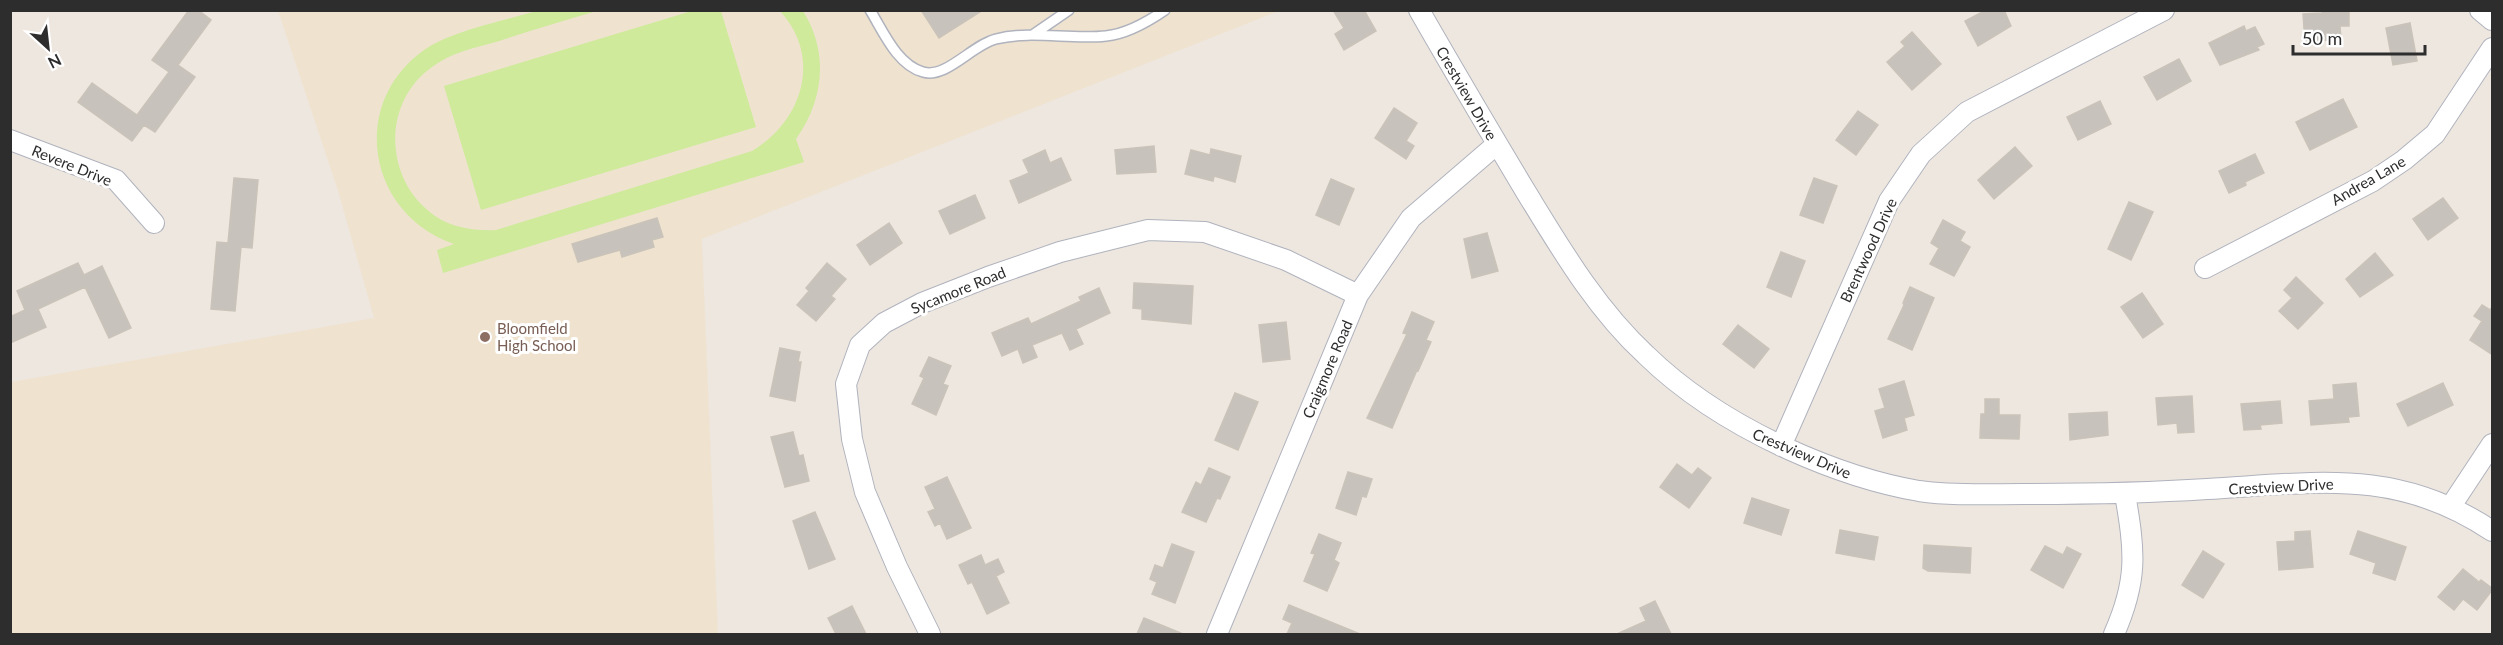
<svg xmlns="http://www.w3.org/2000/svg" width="2503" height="645" viewBox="0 0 2503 645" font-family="Lato,sans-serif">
  <rect width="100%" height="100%" fill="#eee7e0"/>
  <path fill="#efe3d0" d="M278,11H1279L702,239L718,634H11V382L374,318L338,191Z"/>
  <path fill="#ceea9a" d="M695,10L721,11L756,127L481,210L444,86Z
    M536,11H597C563,21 529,31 496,42C474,48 450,53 432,67C381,103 384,181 435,216C453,228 475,231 496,230L752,151C802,121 823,58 780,11H803C829,52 824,100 796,139L804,162L443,273L437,250L454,244C368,215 348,104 424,50C451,31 503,21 536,11Z"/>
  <path fill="#c7c2bb" stroke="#cac3b9" stroke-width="1.5" d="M189,10H198L211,20L178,65L195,77L155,132L144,125L132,141L78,102L92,83L137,115L169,72L152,60Z
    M921,10H983L939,38Z
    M1333,10H1364L1376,31L1344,50L1335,34L1344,28Z
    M1986,10H2004L2011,26L1978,46L1965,21Z
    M2322,10H2349V26H2340L2341,39L2305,42L2303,14L2322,13Z
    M2410,23L2417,61L2393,65L2386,28Z
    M2244,26L2246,31L2255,27L2264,44L2257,47L2259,50L2220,65L2209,43Z
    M1912,32L1941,64L1912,90L1887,62L1905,46L1901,42Z
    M2179,59L2191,81L2157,100L2144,77Z
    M2343,99L2357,127L2310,150L2296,122Z
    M2100,101L2111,124L2078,140L2067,117Z
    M1394,108L1417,123L1406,141L1414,146L1406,159L1375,138Z
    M1858,111L1878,125L1856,155L1836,140Z
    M1154,146L1156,172L1117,174L1115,150Z
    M2015,147L2032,166L1994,199L1978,180Z
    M1211,149L1241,156L1235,182L1214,176L1213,181L1185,174L1191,150L1210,155Z
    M1045,150L1050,163L1061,158L1071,180L1019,203L1010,181L1029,173L1023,160Z
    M2255,154L2264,173L2245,182L2246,185L2229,193L2219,171Z
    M234,178L258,180L252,248L241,247L235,311L211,309L217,242L228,243Z
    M1814,178L1837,186L1823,223L1800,215Z
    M1331,179L1354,189L1339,225L1316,215Z
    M975,195L985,218L950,234L939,211Z
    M2443,198L2458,218L2428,240L2413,219Z
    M2129,202L2153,212L2131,260L2108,249Z
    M657,218L663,237L652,240L654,247L622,257L620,250L578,262L572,244Z
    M1943,220L1965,232L1960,241L1970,247L1954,276L1930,264L1939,248L1931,243Z
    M889,223L902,243L870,265L857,245Z
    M1487,233L1498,271L1472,278L1464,239Z
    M1781,252L1805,261L1791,297L1767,287Z
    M2375,253L2393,275L2360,297L2346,279Z
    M78,263L84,275L102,266L131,328L109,338L85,287L38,309L46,327L10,343V317L25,310L17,291Z
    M827,263L846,279L831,296L835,299L816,321L797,305L809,291L806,288Z
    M2296,277L2323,303L2298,329L2279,311L2292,298L2284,290Z
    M1134,283L1193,286L1191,324L1142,319V309L1133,308Z
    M1910,287L1934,298L1912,350L1888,339L1904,305L1903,303Z
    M1099,288L1110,313L1076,329L1083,344L1070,350L1062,333L1032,345L1037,357L1023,363L1018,349L1002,356L992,333L1028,318L1031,324L1081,301L1079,297Z
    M2142,293L2163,324L2143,338L2121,307Z
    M2482,305L2490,310L2493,306V355L2470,340L2482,321L2474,316Z
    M1412,312L1434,322L1426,340L1431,342L1418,371L1417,370L1392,428L1367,418L1407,334L1403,333Z
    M1286,322L1290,359L1263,362L1259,325Z
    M1738,325L1769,349L1754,368L1723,344Z
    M780,348L800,352L798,362H801L795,401L770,396Z
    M929,357L951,366L943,384L948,386L936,415L912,404L924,378L920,376Z
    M1904,381L1914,415L1904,418L1907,430L1883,438L1875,411L1885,408L1879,389Z
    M2356,383L2359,416L2348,417L2349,422L2311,425L2309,401L2334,399L2333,385Z
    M2443,383L2453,405L2408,426L2397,404Z
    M1235,393L1258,402L1238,450L1215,440Z
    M2192,396L2194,432L2178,433L2177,423L2158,425L2156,398Z
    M1985,399H1999V415H2020L2019,439L1980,438L1981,414H1985Z
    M2280,401L2282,423L2260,425L2261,429L2244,430L2241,404Z
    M2107,412L2108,435L2070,440L2069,414Z
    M793,432L799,456L803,455L809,481L785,487L771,437Z
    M1677,464L1692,475L1698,468L1711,478L1689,508L1660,487Z
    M1209,468L1230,477L1220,499L1217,498L1206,522L1182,512L1196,482L1201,485Z
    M1348,472L1372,479L1366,497L1362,496L1356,515L1336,508Z
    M947,477L971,528L947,539L940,523L935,526L928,512L935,509L925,487Z
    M1752,498L1789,510L1781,535L1744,523Z
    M815,512L835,559L809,569L793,521Z
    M1840,530L1878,537L1874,560L1836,553Z
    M2310,531L2313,567L2279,570L2277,542L2295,541V532Z
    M2358,531L2406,547L2395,580L2373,573L2376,563L2350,554Z
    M1319,534L1341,543L1334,560L1339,563L1327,591L1304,581L1315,554L1311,553Z
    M1172,544L1194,552L1175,603L1152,594L1157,582L1150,579L1155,565L1163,568Z
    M1924,545L1971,548L1970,573L1928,571L1923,568Z
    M2045,546L2063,555L2067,547L2081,554L2063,588L2031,570Z
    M2203,551L2224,564L2203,598L2182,585Z
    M981,555L985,565L998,559L1004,572L996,576L1009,603L987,614L972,582L968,584L959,565Z
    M2463,569L2479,582L2481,580L2493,589L2477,610L2463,599L2454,610L2438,597Z
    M1655,601L1671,634H1617L1646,621L1640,608Z
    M1289,605L1360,634H1287L1292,623L1283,619Z
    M852,606L866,634H836L828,618Z
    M1144,618L1183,634H1137Z"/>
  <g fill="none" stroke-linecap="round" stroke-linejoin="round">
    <g stroke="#b0b3bd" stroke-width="12">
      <path id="lane" d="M870,10C883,31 897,65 923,72C946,79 972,45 996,39C1033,30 1069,40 1106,36C1126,34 1149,21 1165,10
        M1034,34L1069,10"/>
    </g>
    <g stroke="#b0b3bd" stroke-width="22">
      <path id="street" d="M1419,10C1454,71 1490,132 1526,192C1561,249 1596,309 1646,355C1687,395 1736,425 1788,449C1830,468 1872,483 1919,491C1953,496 1989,494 2023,494C2085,494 2146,493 2207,489C2314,483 2397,467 2492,531
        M2480,10L2492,20
        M10,140L116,180L154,223
        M2205,268L2373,181L2404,160L2435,134L2492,48
        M1781,446L1889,201L1921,154L1967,112L2164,10
        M2451,506L2492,444
        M930,634L897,567L865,492L852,439L846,384L860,345L884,323L922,303L988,277L1060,252L1148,230L1205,232L1286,260L1358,295
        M1217,634L1358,295L1411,218L1497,144
        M2114,634C2138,580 2135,552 2125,494"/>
    </g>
    <use href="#lane" stroke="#fff" stroke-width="9"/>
    <use href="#street" stroke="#fff" stroke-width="20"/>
  </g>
  <circle fill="#8d6e63" stroke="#fff" stroke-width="2" cx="485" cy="337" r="6"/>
  <g text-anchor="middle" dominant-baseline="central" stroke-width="6" stroke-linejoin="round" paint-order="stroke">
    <g font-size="15" fill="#2d2d2d" stroke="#fff">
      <text transform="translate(1467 93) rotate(60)">Crestview Drive</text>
      <text transform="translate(72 165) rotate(22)">Revere Drive</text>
      <text transform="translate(2368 180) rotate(-30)">Andrea Lane</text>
      <text transform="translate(1868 250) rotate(-65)">Brentwood Drive</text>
      <text transform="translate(958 290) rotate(-22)">Sycamore Road</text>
      <text transform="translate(1327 369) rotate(-67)">Craigmore Road</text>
      <text transform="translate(1802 453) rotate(23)">Crestview Drive</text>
      <text transform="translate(2281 486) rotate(-3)">Crestview Drive</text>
    </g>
    <g font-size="15" fill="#785e54" stroke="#fff" text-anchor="start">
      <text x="497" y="328">Bloomfield<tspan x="497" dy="17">High School</tspan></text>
    </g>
  </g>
  <rect width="2503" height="645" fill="none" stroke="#2d2d2d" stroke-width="24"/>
  <g transform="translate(48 48) rotate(153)" stroke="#ffffff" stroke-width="4.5" paint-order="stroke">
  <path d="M0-4.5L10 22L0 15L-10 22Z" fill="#2d2d2d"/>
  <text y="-9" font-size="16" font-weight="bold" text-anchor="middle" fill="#2d2d2d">N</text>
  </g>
  <path d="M2293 45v9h132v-9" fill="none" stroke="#2d2d2d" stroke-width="3"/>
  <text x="2302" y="45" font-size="18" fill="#2d2d2d" stroke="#ffffff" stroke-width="4.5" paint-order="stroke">50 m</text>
</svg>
